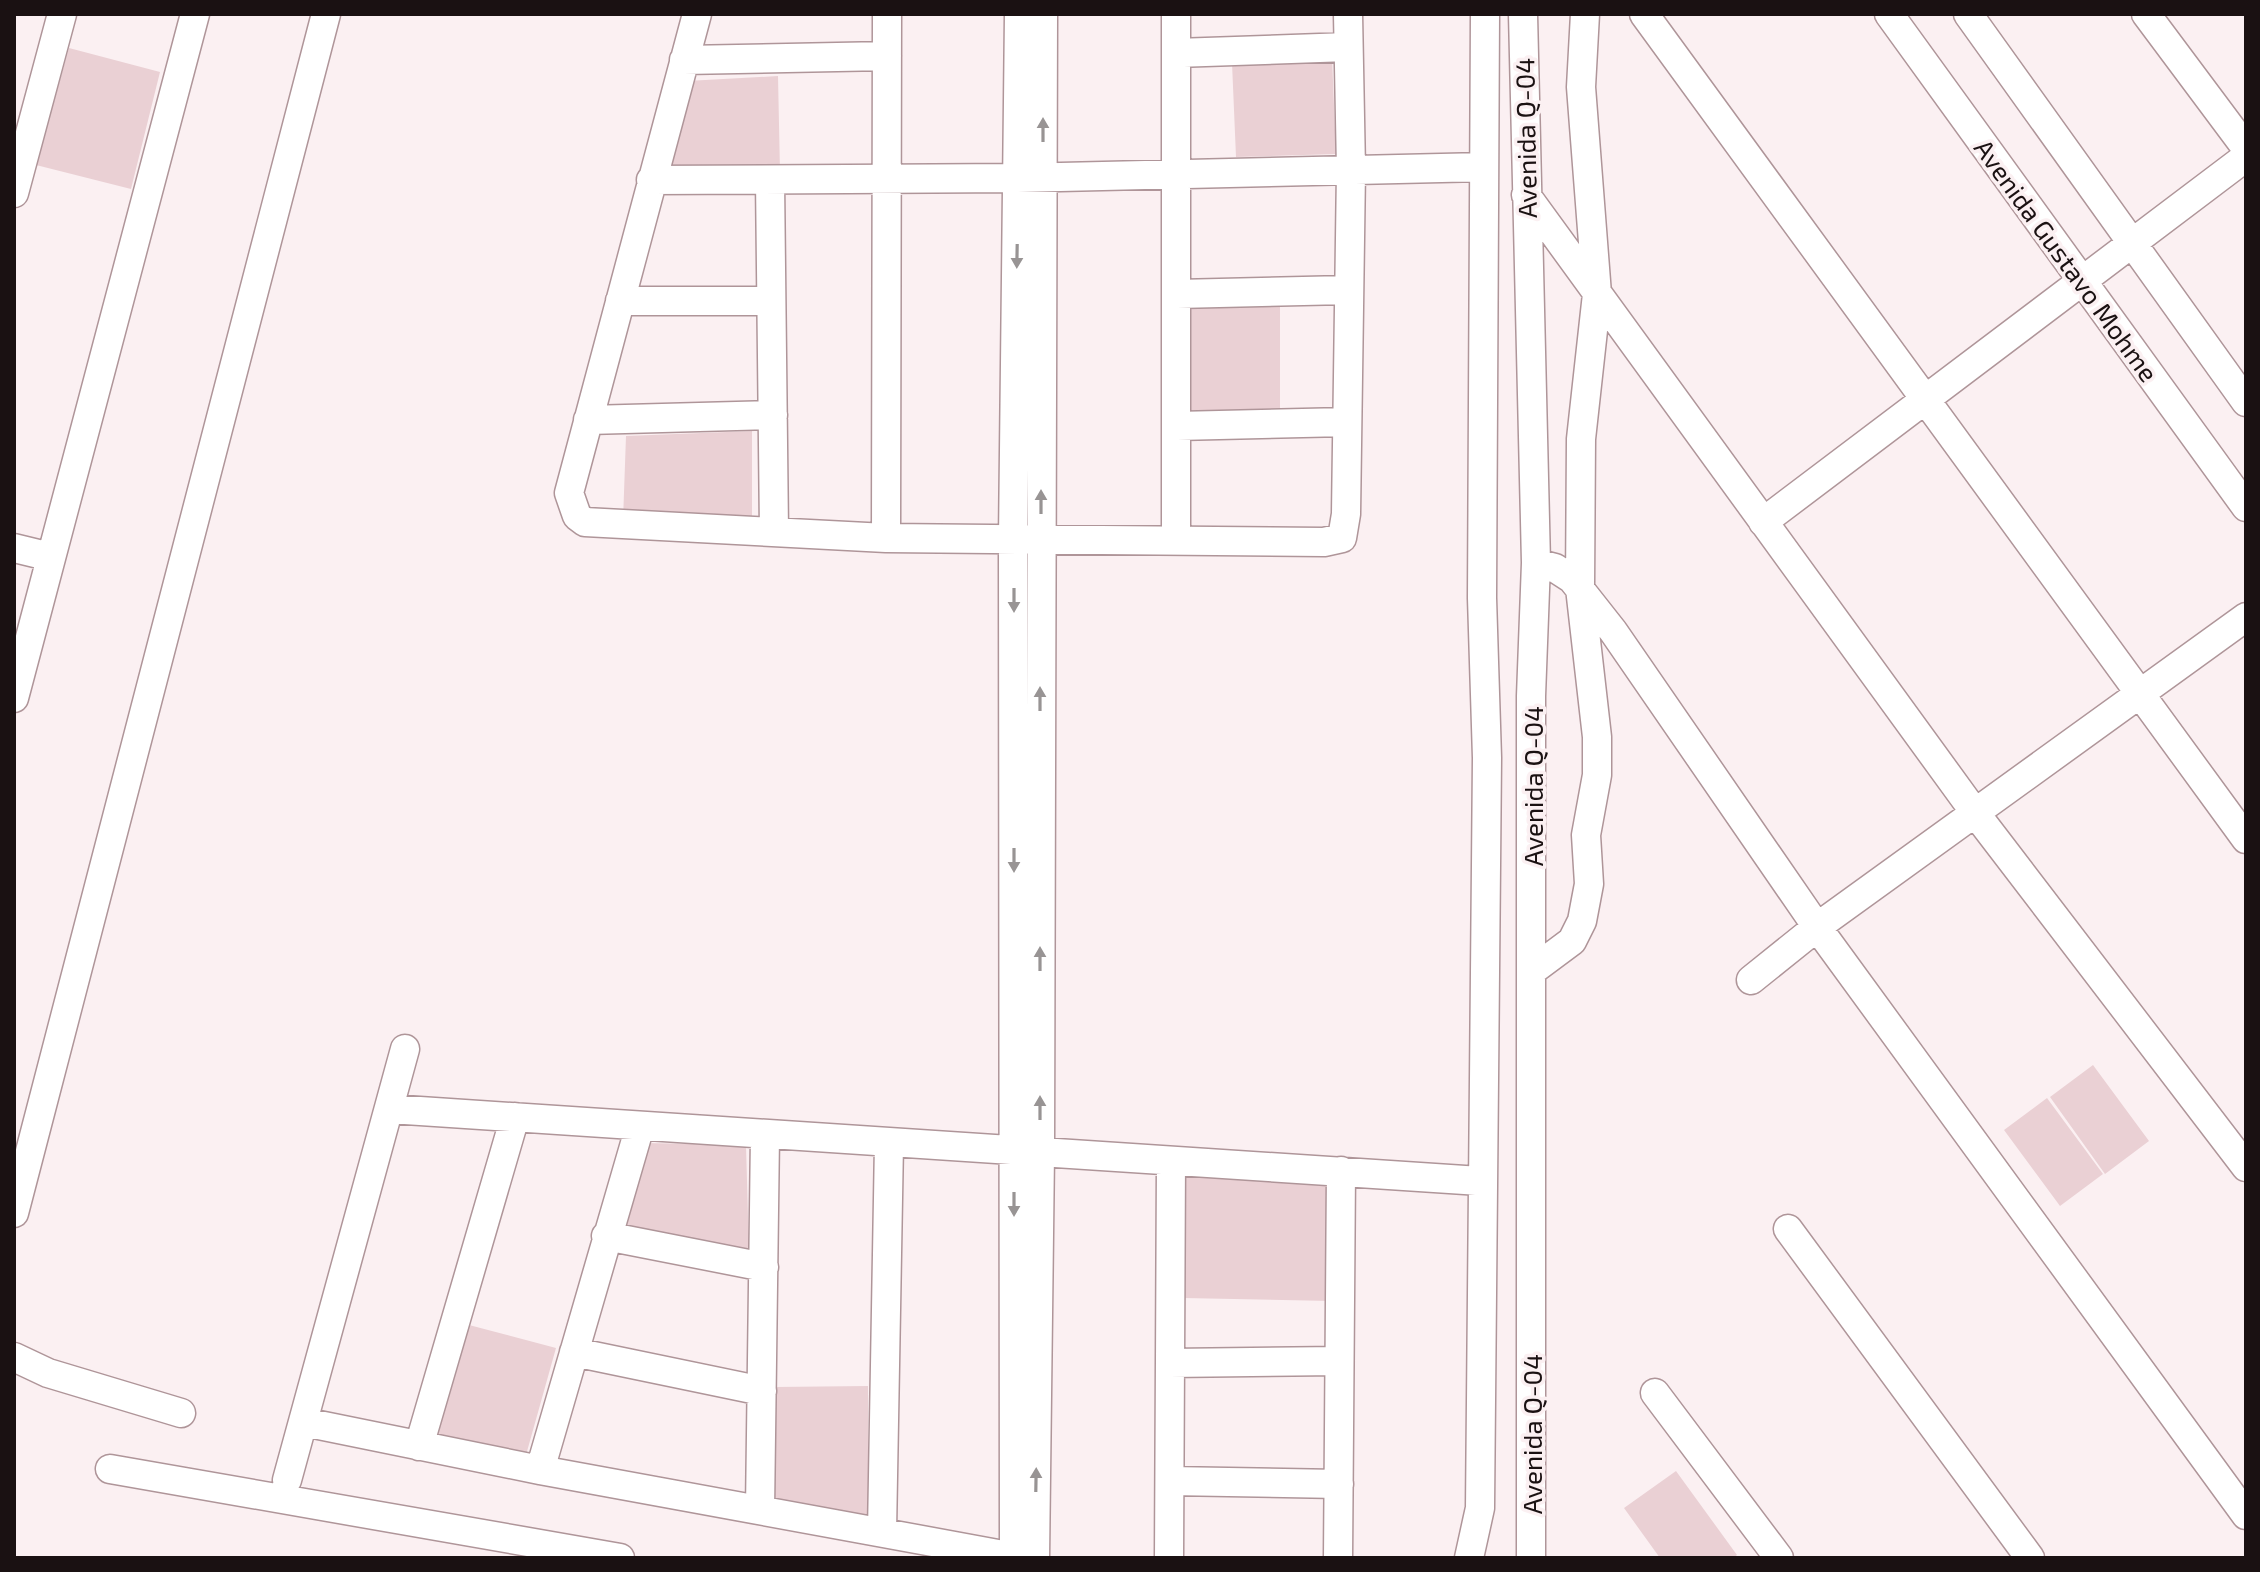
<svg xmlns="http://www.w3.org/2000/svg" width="2260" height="1572" viewBox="0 0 2260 1572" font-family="'Exo 2',sans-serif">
  <rect width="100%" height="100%" fill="#fbf0f2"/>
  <path fill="#ead0d4" d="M69,48L160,72L131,189L36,165Z
    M1332,57L1336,154L1236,157L1232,63Z
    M778,76L780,172L660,170L687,81Z
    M1280,305V412H1187L1184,308Z
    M752,431V524L623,521L626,436Z
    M2093,1065L2149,1141L2105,1174L2050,1097Z
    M2047,1098L2103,1174L2060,1206L2004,1130Z
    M646,1143L746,1145L749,1252L621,1228Z
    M1182,1173L1333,1182L1332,1301L1183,1298Z
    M469,1325L556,1348L526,1455L437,1434Z
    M868,1386V1516L773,1501L775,1387Z
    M1676,1471L1737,1555L1733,1558H1660L1624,1508Z"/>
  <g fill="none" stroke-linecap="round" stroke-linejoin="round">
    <g stroke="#af9599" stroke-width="31">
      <path id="minor" d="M697,14L569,493L577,516L585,522L886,538L1324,542L1342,538L1346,514L1351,170L1348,14
        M1523,14L1536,563L1531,696V1558
        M1644,14L2246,839
        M1889,14L2246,507
        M1968,14L2246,402
        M2146,14L2246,148
        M1176,53L1348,47
        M684,60L887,56
        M651,180L1018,178L1484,167
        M770,180L774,532
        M14,193L62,14
        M1526,195L1976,814L2246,1167
        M1177,294L1347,290
        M620,301H771
        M588,420L773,415
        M1177,426L1346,422
        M1763,522L2246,157
        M886,538L887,14
        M1176,539V14
        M14,548L51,557
        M1536,563L1555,568L1572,579L1613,631L1817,927L2246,1515
        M14,698L195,14
        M1533,970L1572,941L1582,921L1589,884L1586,835L1597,775V737L1580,588L1581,439L1597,294L1581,87L1585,14
        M1751,980L1817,927L2246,617
        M390,1109L1480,1181
        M14,1213L326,14
        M1788,1229L2030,1558
        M606,1236L764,1267
        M574,1352L762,1391
        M14,1357L48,1373L181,1413
        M1170,1363L1339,1361
        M1655,1393L1779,1558
        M304,1422L540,1470L1020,1558
        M419,1446L515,1117
        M110,1469L620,1558
        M540,1470L640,1126
        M287,1480L405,1049
        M1170,1481L1339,1484
        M760,1510L765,1135
        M882,1532L889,1143
        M1014,1558L1013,539L1019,14
        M1035,1558L1040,1153L1043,14
        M1169,1558L1171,1161
        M1338,1558L1341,1171
        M1469,1558L1480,1508L1487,758L1482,598L1485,14"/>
    </g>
    <use href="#minor" stroke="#fff" stroke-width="28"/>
  </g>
  <defs><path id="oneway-solid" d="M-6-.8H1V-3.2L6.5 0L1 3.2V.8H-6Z" transform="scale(2)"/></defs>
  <g fill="#989494">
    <use href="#oneway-solid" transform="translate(1043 130) rotate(-90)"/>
    <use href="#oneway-solid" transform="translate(1017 256) rotate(91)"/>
    <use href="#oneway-solid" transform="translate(1041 502) rotate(-90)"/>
    <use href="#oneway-solid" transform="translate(1014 600) rotate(90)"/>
    <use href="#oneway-solid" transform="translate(1040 699) rotate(-90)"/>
    <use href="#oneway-solid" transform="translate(1014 860) rotate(90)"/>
    <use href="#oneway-solid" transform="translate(1040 959) rotate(-90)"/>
    <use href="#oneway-solid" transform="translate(1040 1108) rotate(-90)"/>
    <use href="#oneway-solid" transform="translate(1014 1204) rotate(90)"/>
    <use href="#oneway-solid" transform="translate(1036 1480) rotate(-89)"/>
  </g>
  <g text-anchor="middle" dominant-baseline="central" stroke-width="7" stroke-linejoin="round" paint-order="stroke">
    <g font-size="26" fill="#1a1112" stroke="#fbf0f2">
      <text transform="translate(1525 138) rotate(-91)">Avenida Q-04</text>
      <text transform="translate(2067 260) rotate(54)">Avenida Gustavo Mohme</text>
      <text transform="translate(1532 786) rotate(-90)">Avenida Q-04</text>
      <text transform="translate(1531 1434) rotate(-90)">Avenida Q-04</text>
    </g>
  </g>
  <rect width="2260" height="1572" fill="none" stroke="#1a1112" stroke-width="32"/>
</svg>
